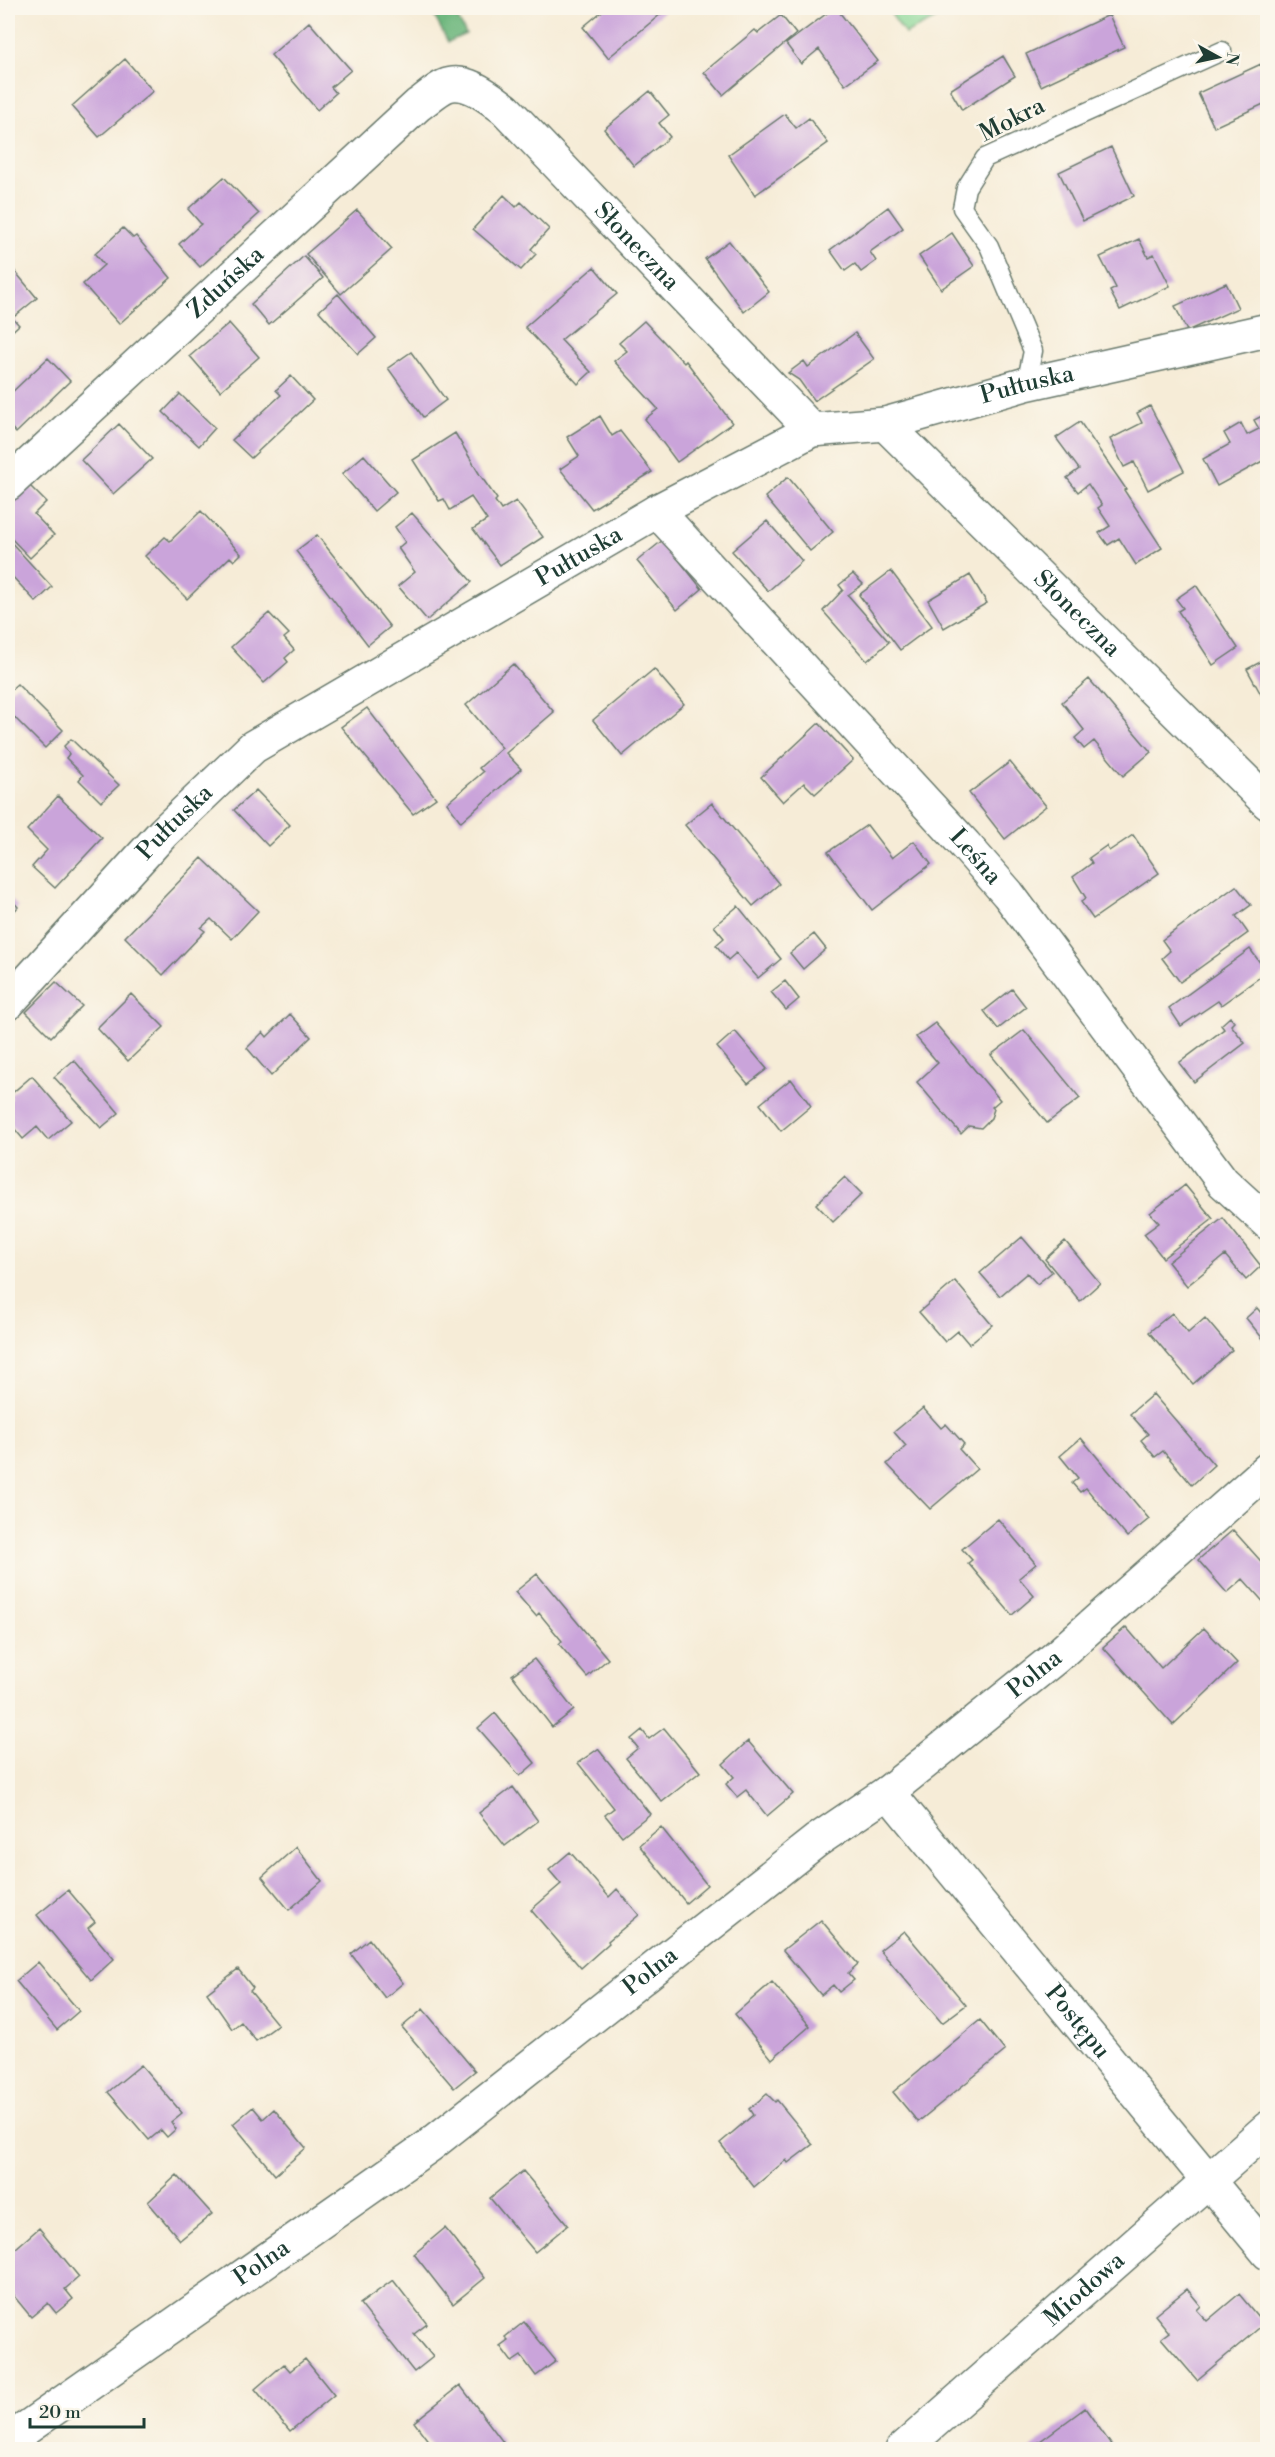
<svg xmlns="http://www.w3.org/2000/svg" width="1275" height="2457" viewBox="0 0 1275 2457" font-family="'Libre Bodoni',serif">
  <rect width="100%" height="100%" fill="#fbf7ec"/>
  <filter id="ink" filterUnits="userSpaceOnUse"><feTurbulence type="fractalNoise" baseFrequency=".0167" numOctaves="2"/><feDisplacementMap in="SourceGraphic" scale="12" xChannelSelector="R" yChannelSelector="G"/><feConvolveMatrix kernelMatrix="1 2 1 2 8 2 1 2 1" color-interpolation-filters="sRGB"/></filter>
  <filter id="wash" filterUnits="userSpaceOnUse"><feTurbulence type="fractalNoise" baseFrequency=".008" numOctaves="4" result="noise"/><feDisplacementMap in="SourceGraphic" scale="24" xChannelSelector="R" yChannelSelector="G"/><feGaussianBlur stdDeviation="1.35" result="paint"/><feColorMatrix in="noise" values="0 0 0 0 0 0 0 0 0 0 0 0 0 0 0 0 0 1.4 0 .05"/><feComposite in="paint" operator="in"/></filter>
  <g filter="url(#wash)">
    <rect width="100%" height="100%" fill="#f6ecd7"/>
    <path fill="#8ad796" stroke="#548a65" stroke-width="1.5" d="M887,8H958L905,34Z"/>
    <path fill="#6fb87f" stroke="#477a5a" stroke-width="1.5" d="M430,8H452L466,34L448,42Z"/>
    <g id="blocks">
      <path fill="#caa4da" d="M606,8H668L608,58L583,27Z
        M834,8H836L878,61L845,85L819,49L801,64L786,44Z
        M781,15L796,34L723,95L704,72L755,30L758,33Z
        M1109,15L1124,47L1041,86L1026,54Z
        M309,22L351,70L331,87L336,93L317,110L271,55Z
        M1003,56L1015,76L962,110L950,90Z
        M125,59L153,91L99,137L72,106Z
        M1261,64L1268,78V102L1214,127L1198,93Z
        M650,91L669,115L659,123L670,137L634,166L604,129Z
        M785,114L796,128L809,118L828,143L755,195L728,155Z
        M1111,147L1134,196L1083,221L1059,172Z
        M224,177L259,214L200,267L179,244L201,224L188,209Z
        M504,195L516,207L521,202L549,229L531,249L536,254L521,270L473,229Z
        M888,207L903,228L870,252L876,261L861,272L855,264L845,271L830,250Z
        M357,210L392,249L341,294L306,254Z
        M123,228L133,238L136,236L171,278L119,324L83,284L104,265L95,254Z
        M952,233L974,266L941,289L919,256Z
        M1139,239L1148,257L1154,254L1170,286L1120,310L1110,291L1116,288L1100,257Z
        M729,241L769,292L744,312L705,259Z
        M304,256L323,278L269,325L251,304Z
        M8,263L37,298L15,316L8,307Z
        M594,267L617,294L561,340L591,372L578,384L525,327Z
        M1226,283L1238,308L1187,331L1175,306Z
        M338,294L376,338L358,354L319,311Z
        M8,313L19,325L8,335Z
        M644,321L684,363L686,361L732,423L677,462L645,419L658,409L614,361L627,351L619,343Z
        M229,323L259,357L220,391L190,356Z
        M855,333L874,359L814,401L799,380L788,373L804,361L808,367Z
        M411,352L446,400L423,417L388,368Z
        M48,358L70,381L16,433L8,424V396Z
        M291,376L313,400L251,458L232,440L281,395L276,390Z
        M180,394L215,428L199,446L163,412Z
        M1150,406L1184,471L1148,490L1134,462L1124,467L1110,439L1142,423L1137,413Z
        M1268,413V458L1217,486L1203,459L1230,444L1224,433L1241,423L1247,435L1259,429L1254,420Z
        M600,416L612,436L620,431L652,472L592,509L560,469L579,456L567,437Z
        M1080,422L1126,489L1124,490L1162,548L1136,565L1119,538L1108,545L1099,533L1110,526L1098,508L1102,505L1088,484L1078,492L1067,478L1079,469L1056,438Z
        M119,424L152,459L113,494L81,460Z
        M455,433L480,475L497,499L495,501L501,510L516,501L543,537L500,565L473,529L487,520L471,497L450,510L444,499L439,501L413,460Z
        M364,455L396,492L374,511L342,474Z
        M788,477L833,532L810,551L765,497Z
        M29,485L46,502L34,514L54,535L30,558L8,535V506Z
        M201,511L241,554L234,561L230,557L187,599L145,556L165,537L170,541Z
        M412,513L472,582L427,620L398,586L415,572L398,548L405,542L395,527Z
        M767,521L802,561L768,591L732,551Z
        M317,535L390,627L368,645L296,551Z
        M8,539L52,587L36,602L10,574L8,577Z
        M663,540L702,589L677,610L637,561Z
        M891,571L932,626L900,650L859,595Z
        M853,574L863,584L848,595L889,642L867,661L823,611L843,590L839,585Z
        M970,575L987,603L944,628L928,600Z
        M1196,585L1238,648L1213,665L1178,611L1183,608L1176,599Z
        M269,613L289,634L284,638L294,650L285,658L288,662L264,683L231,647Z
        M1268,658V707L1247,669Z
        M513,664L554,712L506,753L521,769L461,822L447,803L483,772L479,768L502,748L466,705Z
        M654,669L684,704L622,756L593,720Z
        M1089,679L1151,752L1123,776L1094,741L1084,749L1075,738L1084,730L1062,702Z
        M17,684L63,730L45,748L8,711V692Z
        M367,708L436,798L413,814L341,727Z
        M819,723L853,760L815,794L804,783L783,802L761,777Z
        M71,739L119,785L101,802L79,780L83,775L66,758L69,754L64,746Z
        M1010,762L1046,806L1005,839L969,793Z
        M256,790L290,825L268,846L234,810Z
        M58,796L102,838L55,888L32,867L47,850L27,830Z
        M712,803L779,884L753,906L685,825Z
        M867,825L892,858L914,841L931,864L872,910L828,852Z
        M1133,835L1159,873L1093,919L1081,902L1086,898L1073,877L1092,863L1089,858L1106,846L1109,851Z
        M202,858L258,911L232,939L211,919L201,928L205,931L163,975L125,937Z
        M1236,886L1251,905L1236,916L1248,933L1180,982L1162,958L1170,951L1162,940Z
        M8,896L18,907L8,918Z
        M738,906L781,959L758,978L736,953L728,960L716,945L724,938L714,926Z
        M814,934L826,949L803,969L790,953Z
        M1250,949L1267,972L1221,1005L1218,1001L1181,1026L1169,1008Z
        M785,981L799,999L786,1010L771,992Z
        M56,982L82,1006L51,1037L26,1012Z
        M1012,989L1026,1007L998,1029L984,1011Z
        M131,994L164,1027L128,1061L97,1028Z
        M290,1014L311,1037L271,1076L247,1048L263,1032L267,1037Z
        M1230,1017L1234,1022L1231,1025L1245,1043L1194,1082L1179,1063L1224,1029L1221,1025Z
        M935,1023L1000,1100L992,1107L994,1109L991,1118L981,1128L969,1126L961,1134L917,1082L938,1063L916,1037Z
        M1024,1030L1080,1098L1047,1123L991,1055Z
        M735,1031L767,1069L748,1084L717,1047Z
        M74,1060L119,1113L101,1128L54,1077Z
        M32,1076L71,1121L48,1140L37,1127L23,1139L8,1121V1102L12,1098L10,1095Z
        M791,1079L811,1106L781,1131L760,1104Z
        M845,1177L862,1194L833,1222L816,1204Z
        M1185,1185L1213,1219L1163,1258L1144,1234L1159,1223L1150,1213Z
        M1223,1218L1261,1266L1246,1280L1225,1255L1187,1286L1168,1262Z
        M1022,1237L1052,1272L1037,1284L1027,1273L1000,1296L980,1273Z
        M1065,1241L1100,1283L1080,1301L1045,1259Z
        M955,1281L992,1325L969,1344L958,1331L945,1342L919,1312Z
        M1257,1308L1262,1314L1268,1309V1345L1246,1318Z
        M1172,1313L1188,1333L1205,1318L1232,1350L1193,1384L1149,1332Z
        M1153,1394L1214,1465L1192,1485L1163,1451L1155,1457L1141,1440L1148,1434L1130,1414Z
        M923,1408L941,1428L946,1424L964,1444L959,1449L977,1469L930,1509L887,1464L906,1446L894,1432Z
        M1081,1438L1149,1519L1127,1537L1086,1488L1080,1492L1072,1483L1078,1478L1060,1456Z
        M998,1519L1036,1564L1019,1578L1034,1596L1012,1615L968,1563L972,1560L962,1549Z
        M1233,1530L1268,1569V1607L1243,1579L1227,1593L1198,1560Z
        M537,1574L608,1659L587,1677L559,1644L562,1641L539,1613L536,1616L515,1592Z
        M1126,1627L1161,1668L1204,1628L1237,1663L1173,1725L1103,1647Z
        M534,1659L574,1710L552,1727L512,1675Z
        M495,1713L535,1763L520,1776L478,1728Z
        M664,1728L700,1772L662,1802L626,1758L638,1748L631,1739L642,1730L649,1739Z
        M748,1741L793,1794L767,1816L746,1790L737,1797L726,1784L734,1777L723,1764Z
        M598,1749L650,1814L622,1836L605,1815L614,1808L578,1763Z
        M513,1787L538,1821L505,1846L479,1813Z
        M661,1827L707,1885L686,1903L639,1845Z
        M296,1847L322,1881L289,1910L262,1877Z
        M570,1852L609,1897L617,1889L639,1915L608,1941L609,1943L581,1968L531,1910L561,1884L549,1870Z
        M68,1890L95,1922L88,1928L114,1959L91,1980L37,1915Z
        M821,1920L858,1964L848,1973L854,1980L839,1992L833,1985L821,1995L783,1950Z
        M904,1931L966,2005L942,2023L880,1950Z
        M369,1939L403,1983L385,1998L351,1954Z
        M38,1962L79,2011L57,2030L16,1981Z
        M238,1969L253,1988L250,1991L278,2025L256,2041L241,2022L232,2029L207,1993Z
        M772,1982L810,2026L772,2059L735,2014Z
        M423,2009L475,2071L454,2088L402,2027Z
        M980,2020L1005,2051L918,2122L893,2092Z
        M141,2065L182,2113L171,2122L176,2129L167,2137L161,2130L149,2140L108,2092Z
        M767,2094L775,2102L777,2100L813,2144L788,2163L786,2160L754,2187L720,2143L753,2115L749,2109Z
        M253,2107L263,2119L274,2109L306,2148L275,2175L233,2124Z
        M523,2171L568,2225L535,2252L490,2198Z
        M177,2175L212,2214L180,2240L148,2202Z
        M39,2228L79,2277L65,2289L73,2299L56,2313L48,2303L31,2317L8,2289V2255Z
        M445,2228L485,2278L453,2304L414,2254Z
        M393,2280L427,2324L414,2334L433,2357L414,2372L360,2304Z
        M1187,2289L1201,2306L1197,2310L1207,2321L1239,2294L1264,2324L1197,2380L1161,2338L1169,2332L1155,2315Z
        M524,2322L556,2361L536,2376L521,2356L512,2362L500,2346L508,2340L505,2337Z
        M305,2359L334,2395L290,2431L255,2389L284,2364L290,2371Z
        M460,2385L503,2442L497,2446L499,2450H435L414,2422Z
        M1085,2408L1115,2450H1028Z"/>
    </g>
  </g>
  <g filter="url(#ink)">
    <use href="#blocks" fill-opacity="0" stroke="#6a7a6d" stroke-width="1.5"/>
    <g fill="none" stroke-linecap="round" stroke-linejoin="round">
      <g stroke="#6a7a6d" stroke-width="21">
        <path id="lane" d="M1026,384L1033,351L989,246L962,208L966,188L985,158L1222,51"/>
      </g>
      <g stroke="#6a7a6d" stroke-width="36">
        <g id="street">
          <path id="s1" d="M885,424L1268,803"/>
          <path id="s2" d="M8,484L418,105C427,99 436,90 445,86C466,77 490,98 505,109L812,430"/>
          <path id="s3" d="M657,511L965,845L1008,894L1223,1182L1268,1223"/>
          <path id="s4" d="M8,1003L164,832L253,747L657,511L812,430L885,424L1026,384L1268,330"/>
          <path id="s5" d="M888,1792L1268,2253"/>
          <path id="s6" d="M8,2441L429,2146L816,1841L888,1792L1055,1658L1268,1469"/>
          <path id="s7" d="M902,2450L1268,2128"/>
        </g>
      </g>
      <use href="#lane" stroke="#fff" stroke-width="18"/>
      <use href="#street" stroke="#fff" stroke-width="33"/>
    </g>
  </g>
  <g text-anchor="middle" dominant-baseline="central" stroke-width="5" stroke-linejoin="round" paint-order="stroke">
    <g font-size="24" fill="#1f3d34" stroke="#fbf7ec">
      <text transform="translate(1012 120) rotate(-27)">Mokra</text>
      <text stroke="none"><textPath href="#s2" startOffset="849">Słoneczna</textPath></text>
      <text stroke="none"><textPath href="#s2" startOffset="297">Zduńska</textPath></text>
      <text stroke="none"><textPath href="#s4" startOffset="1218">Pułtuska</textPath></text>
      <text stroke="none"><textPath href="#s4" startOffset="732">Pułtuska</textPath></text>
      <text stroke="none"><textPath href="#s1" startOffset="270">Słoneczna</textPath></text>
      <text stroke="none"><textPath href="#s4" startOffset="246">Pułtuska</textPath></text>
      <text stroke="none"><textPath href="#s3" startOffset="470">Leśna</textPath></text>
      <text stroke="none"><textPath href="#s6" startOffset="1282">Polna</textPath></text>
      <text stroke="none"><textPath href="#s6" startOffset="796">Polna</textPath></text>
      <text stroke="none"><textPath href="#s5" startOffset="298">Postępu</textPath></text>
      <text stroke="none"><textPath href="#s6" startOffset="310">Polna</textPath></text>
      <text stroke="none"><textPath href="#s7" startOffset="243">Miodowa</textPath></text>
    </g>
  </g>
  <rect width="1275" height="2457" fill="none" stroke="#fbf7ec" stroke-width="30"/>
  <g transform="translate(1218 57) rotate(98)" stroke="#fbf7ec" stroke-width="4.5" paint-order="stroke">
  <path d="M0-4.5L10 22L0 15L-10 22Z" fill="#1f3d34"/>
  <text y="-9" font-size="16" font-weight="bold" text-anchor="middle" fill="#1f3d34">N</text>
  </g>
  <path d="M30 2418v9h114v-9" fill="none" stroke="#1f3d34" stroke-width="3"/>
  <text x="39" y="2418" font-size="18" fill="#1f3d34" stroke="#fbf7ec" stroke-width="4.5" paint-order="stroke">20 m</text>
</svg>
